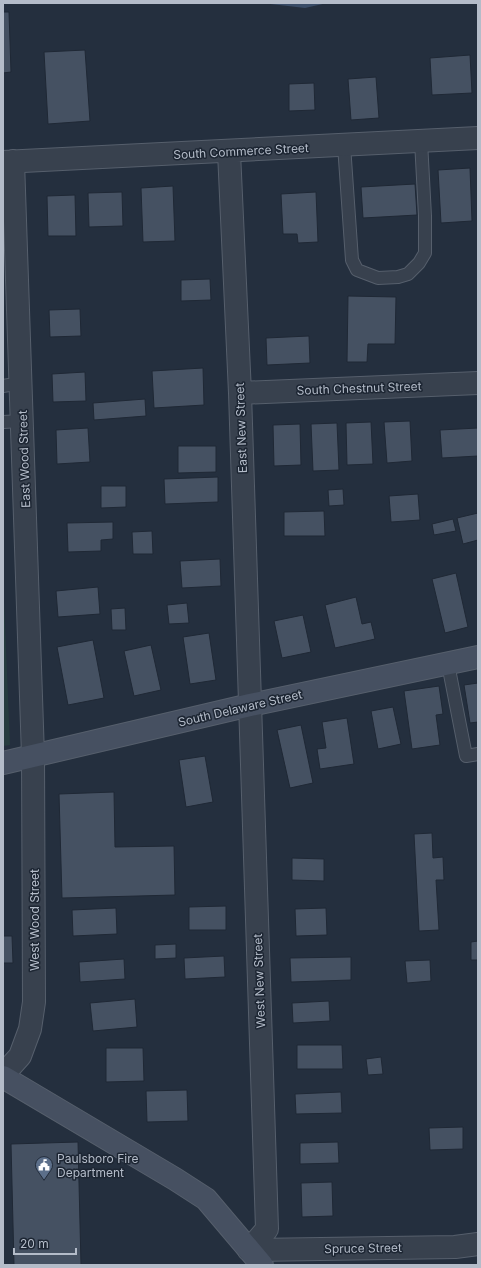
<svg xmlns="http://www.w3.org/2000/svg" width="481" height="1268" viewBox="0 0 481 1268" font-family="Inter,sans-serif">
  <rect width="100%" height="100%" fill="#242f3e"/>
  <path fill="#263c3f" d="M3,576L10,745L3,746Z"/>
  <path fill="#394c67" d="M262,3H327L305,8Z"/>
  <path fill="#455162" stroke="#1f2835" d="M3,12H9L11,72L3,73Z
    M85,50L90,121L48,124L44,52Z
    M470,55L472,93L432,95L430,58Z
    M376,77L379,118L351,120L348,79Z
    M314,83L315,110L289,111V84Z
    M470,168L472,221L441,223L438,170Z
    M415,184L417,215L363,218L361,187Z
    M173,186L175,241L143,242L141,188Z
    M122,192L123,226L89,227L88,193Z
    M316,192L318,242L298,243L297,234H283L281,194Z
    M75,195L76,236H48L47,196Z
    M210,279L211,300L181,301V280Z
    M348,296L396,297L395,344H368L367,362H347Z
    M80,309L81,336L50,337L49,310Z
    M309,336L310,363L267,365L266,338Z
    M203,368L204,405L154,408L152,371Z
    M85,372L86,401L53,402L52,374Z
    M145,399L146,416L94,420L93,403Z
    M410,421L412,461L387,463L384,422Z
    M371,422L373,464L347,465L346,423Z
    M337,423L339,470L313,471L311,424Z
    M300,424L301,465L274,466L273,425Z
    M88,428L90,462L57,464L56,430Z
    M478,428V456L442,458L440,430Z
    M178,446H216V472L178,473Z
    M218,477V502L165,504L164,479Z
    M101,486H126V507L101,508Z
    M343,489L344,505L329,506L328,490Z
    M418,494L420,520L391,522L389,496Z
    M324,511L325,536H284V512Z
    M478,513V540L463,544L457,518Z
    M453,519L456,531L434,535L432,524Z
    M113,522V539L101,540V551L68,552L67,523Z
    M152,531L153,554H133L132,532Z
    M220,559L221,586L182,588L180,561Z
    M456,573L468,627L445,633L432,579Z
    M98,587L100,614L58,617L56,591Z
    M356,597L362,624L371,622L375,639L335,648L325,605Z
    M187,603L189,623L169,624L167,605Z
    M125,608L126,630H112L111,609Z
    M303,615L311,652L282,658L274,621Z
    M209,633L216,680L190,684L183,637Z
    M93,640L104,698L68,705L57,647Z
    M151,645L161,690L134,696L124,651Z
    M478,683V722L470,723L464,685Z
    M439,686L443,714L436,715L440,745L412,749L404,691Z
    M393,707L401,744L378,749L371,711Z
    M347,718L354,764L320,769L317,749L326,748L322,722Z
    M301,725L313,783L290,788L277,730Z
    M205,756L213,802L186,807L179,760Z
    M114,792L115,847L174,846L175,895L62,898L59,794Z
    M432,833L433,858L443,857L444,880H436L439,930L419,931L414,834Z
    M292,858L324,859V881L292,880Z
    M226,906V930H189V907Z
    M116,908L117,934L73,936L72,910Z
    M326,908L327,935L296,936L295,909Z
    M3,936H12L13,963H3Z
    M478,941V960H471V942Z
    M176,944V958L155,959V945Z
    M224,956L225,977L185,979L184,958Z
    M351,957V980L291,982L290,958Z
    M124,959L125,979L80,982L79,962Z
    M430,960L431,981L407,983L405,961Z
    M135,999L137,1027L93,1031L90,1003Z
    M329,1001L330,1021L293,1023L292,1003Z
    M297,1045H342L343,1069H297Z
    M106,1048H143L144,1081L106,1082Z
    M381,1057L383,1074L368,1075L366,1059Z
    M187,1090L188,1121L147,1122L146,1091Z
    M341,1092L342,1113L296,1114L295,1094Z
    M463,1127V1149L430,1150L429,1128Z
    M78,1142L81,1265H14L11,1144Z
    M338,1142L339,1163L300,1164V1143Z
    M332,1182L333,1216L302,1217L301,1183Z"/>
  <g fill="none" stroke-linecap="round" stroke-linejoin="round">
    <g stroke="#565f6c" stroke-width="14">
      <path id="lane" d="M344,145L352,260L357,270L378,278L398,277L408,274L419,263L425,253V216L421,141
        M3,386L21,383
        M3,422L22,421
        M448,664L466,756L478,754"/>
    </g>
    <g stroke="#565f6c" stroke-width="24">
      <path id="street" d="M229,152L240,393L267,1229L249,1250
        M3,162L478,138
        M240,393L478,383
        M3,1075L20,1056L30,1029L34,1002L33,756L13,161
        M249,1250L455,1247L478,1244"/>
    </g>
    <g stroke="#565f6c" stroke-width="24">
      <path id="secondary" d="M3,763L250,705L478,657
        M3,1077L175,1179L206,1199L262,1265"/>
    </g>
    <use href="#lane" stroke="#38414e" stroke-width="12"/>
    <use href="#street" stroke="#38414e" stroke-width="22"/>
    <use href="#secondary" stroke="#465061" stroke-width="22"/>
  </g>
  <defs>
    <g id="civic-pin" transform="scale(0.9)"><path d="M0 17L-7.5 6A9.5 9.5 0 1 1 7.5 6Z" fill="#5c6f8a" stroke="#1d2633"/><path d="M-.6-6.5H3V-4.5H.6V-3L4-1V1h2V6H-6V1h2V-1L-.6-3ZM-1.2 2.5V6h2.4V2.5Z" fill="#fff"/></g>
  </defs>
  <g fill-rule="evenodd">
    <use href="#civic-pin" x="44" y="1165"/>
  </g>
  <g text-anchor="middle" dominant-baseline="central" stroke-width="3" stroke-linejoin="round" paint-order="stroke">
    <g font-size="12" fill="#b4bcc9" stroke="#1d2633">
      <text transform="translate(241 151) rotate(-3)">South Commerce Street</text>
      <text transform="translate(359 388) rotate(-2)">South Chestnut Street</text>
      <text transform="translate(241 428) rotate(-92)">East New Street</text>
      <text transform="translate(24 459) rotate(-92)">East Wood Street</text>
      <text transform="translate(240 708) rotate(-13)">South Delaware Street</text>
      <text transform="translate(34 920) rotate(-90)">West Wood Street</text>
      <text transform="translate(259 981) rotate(-92)">West New Street</text>
      <text transform="translate(363 1248) rotate(-1)">Spruce Street</text>
    </g>
    <g font-size="12" fill="#b4bcc9" stroke="#1d2633" text-anchor="start">
      <text x="57" y="1158">Paulsboro Fire<tspan x="57" dy="14">Department</tspan></text>
    </g>
  </g>
  <rect width="481" height="1268" fill="none" stroke="#b4bcc9" stroke-width="8"/>
  <path d="M14 1248v6h62v-6" fill="none" stroke="#b4bcc9" stroke-width="2"/>
  <text x="20" y="1248" font-size="12" fill="#b4bcc9" stroke="#1d2633" stroke-width="3" paint-order="stroke">20 m</text>
</svg>
